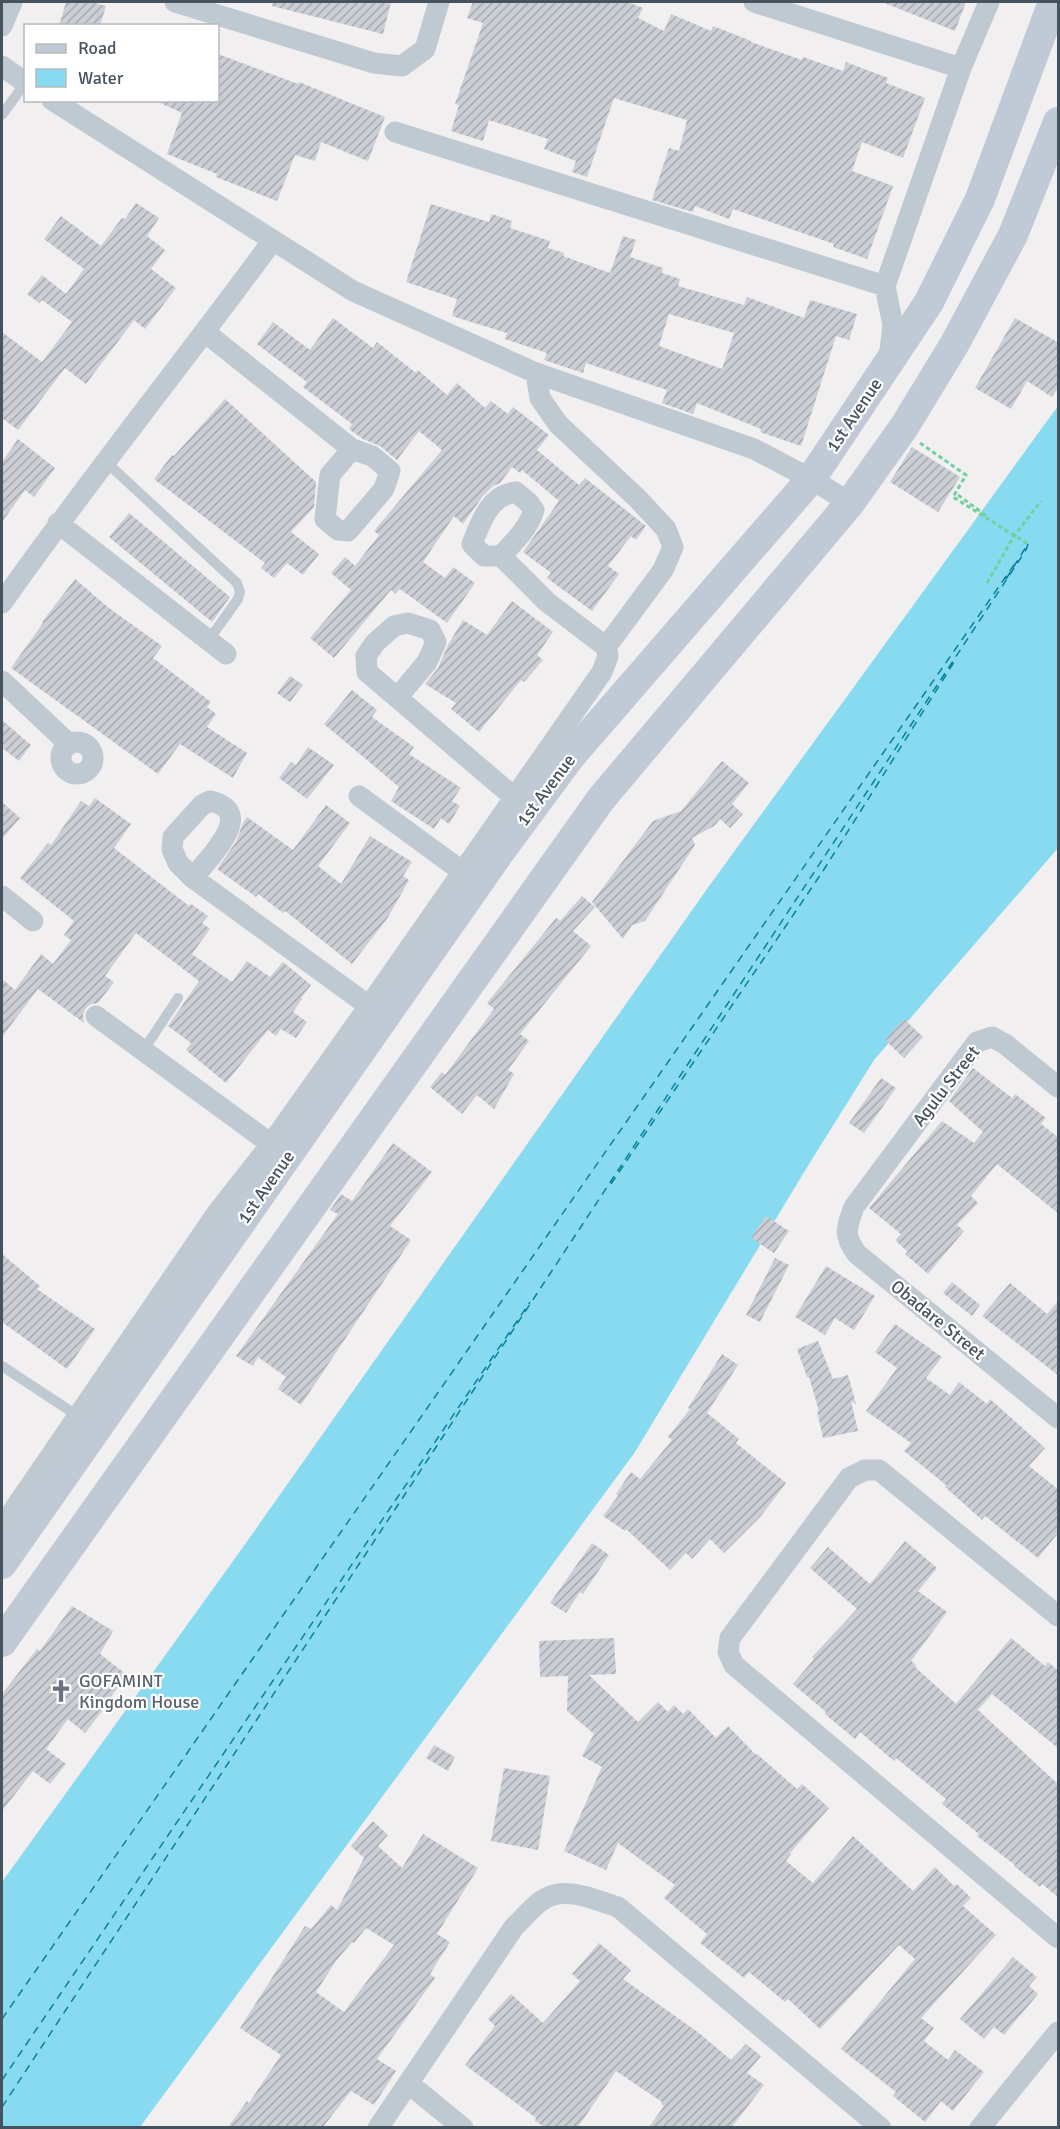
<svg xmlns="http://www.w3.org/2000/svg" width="1060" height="2129" viewBox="0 0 1060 2129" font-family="Signika,sans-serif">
  <defs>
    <pattern id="building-hatch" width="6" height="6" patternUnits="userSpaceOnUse" patternTransform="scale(1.5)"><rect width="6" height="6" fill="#cbced4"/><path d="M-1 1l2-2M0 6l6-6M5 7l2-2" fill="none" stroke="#a7aaaf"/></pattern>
  </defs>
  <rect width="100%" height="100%" fill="#f1efef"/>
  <path fill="#87daef" d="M1058,406V848L874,1060L809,1164L635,1452L140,2127L2,2128V1882L241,1550L707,889Z"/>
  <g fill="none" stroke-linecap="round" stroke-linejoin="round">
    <path stroke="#08819f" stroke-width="1.5" stroke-dasharray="8 6" stroke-linecap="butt" d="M1006,579L1026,547
      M611,1184L823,871L956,659
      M2,2019L1016,562
      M2,2080L530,1302
      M2,2107L1026,550L1028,544"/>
  </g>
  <path fill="url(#building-hatch)" fill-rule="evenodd" d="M66,2H91L106,6L100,26H59Z
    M273,2H391L383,34L272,6Z
    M473,2H628L643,8L638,18L664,31L671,14L711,31L713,26L751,41V42L802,60L803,57L843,71L846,62L888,78L886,83L925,98L903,158L862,142L852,171L893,186L867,259L833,247L834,244L733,209L729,219L695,206L693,212L652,200L669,148L679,151L687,120L614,98L587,177L572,172L576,161L544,149L548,139L489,120L483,141L451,131L459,105L455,104L483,23L467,18Z
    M882,2H966L955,31Z
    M218,54L298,84L299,82L385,117L368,161L321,142L315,161L295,155L277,201L216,177L217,174L167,154L182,113L154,100H218Z
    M136,203L159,218L147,236L165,250L151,269L176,288L145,329L134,320L86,384L65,368L18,430L2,418V332L42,362L72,322L42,300L39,303L27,294L42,275L66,294L84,269L44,239L61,216L101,246L122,218L125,219Z
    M431,204L489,222L492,214L512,221L510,228L550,241L548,248L564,253L563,256L610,273L623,236L636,240L630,257L663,268L662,273L680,279L678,286L744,305L747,297L804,318L810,300L857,314L849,340L836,336L801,446L760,432L761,429L697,403L693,414L662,403L667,390L586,363L583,373L544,360L547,353L505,339L507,333L452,316L457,299L406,282ZM669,314L734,333L722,369L659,346Z
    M333,318L373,348L377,342L416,373L418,370L447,395L457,383L485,408L491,401L508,414L513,407L549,435L537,450L579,485L585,478L646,526L636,540L631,536L608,566L619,574L592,611L547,578L551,573L523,552L559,501L522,470L520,473L512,467L500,483L493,486L483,496L463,524L454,516L423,562L445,578L453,567L475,583L447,623L400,589L395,594L391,590L334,658L310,638L351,590L331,573L345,557L355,566L379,535L374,531L442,450L419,431L397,460L380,446L363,439L349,429L352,424L303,387L307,382L257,344L273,322L310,350Z
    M1015,318L1059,343V386L1052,397L1027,381L1011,409L975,388Z
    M225,399L316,482L314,507L291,532L319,554L303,575L287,563L274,578L261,568L265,563L154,479L172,455L174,456Z
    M18,439L55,468L34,497L25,490L2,522V462Z
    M912,447L960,477L938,512L890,482Z
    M129,513L230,597L212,622L109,537Z
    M75,579L109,608L162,646L153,658L211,702L207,707L216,714L207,727L247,753L233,778L180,744L158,774L11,668L43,623L42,622Z
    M512,601L553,632L537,655L543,660L524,682L521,680L479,732L451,709L456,703L425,684L438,668L448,645L463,620L487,635Z
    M290,676L303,685L290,702L277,693Z
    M352,690L377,710L372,717L414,747L409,754L461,788L452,801L460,806L449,824L441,818L434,829L391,801L399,787L324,724Z
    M2,720L31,745L19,761L2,748Z
    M308,747L334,765L307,799L279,778L291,762L296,765Z
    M722,761L749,783L732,804L743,814L730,828L720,819L714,826L692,838L695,845L645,921L632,925L623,939L592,902L653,821L681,811Z
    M95,798L131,824L114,848L189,906L191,904L208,916L202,923L210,929L192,954L232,982L247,961L270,977L283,962L311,985L301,998L302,999L293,1012L307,1022L296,1038L281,1029L276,1036L268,1030L226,1083L186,1050L191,1043L168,1026L199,981L136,933L105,976L114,982L98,1003L91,1004L86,1008L83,1014L84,1023L38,989L2,1037V979L15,990L41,954L53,964L71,940L64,935L74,921L20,878L48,843L51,845L81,801L89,806Z
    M2,802L20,818L2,839Z
    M326,805L350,823L318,866L341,884L370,836L412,862L403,876L409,880L387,919L352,964L285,911L283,913L258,894L256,897L217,869L236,842L243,823L247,817L293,850Z
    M582,896L595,907L573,931L591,946L520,1034L529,1041L508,1070L514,1074L494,1109L477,1095L462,1114L430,1087L442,1072L445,1075L494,1009L487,1003L556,918L560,921Z
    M904,1019L923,1037L904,1058L885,1040Z
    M973,1068L1012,1098L1015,1094L1046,1118L1041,1124L1059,1138V1214L997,1164L971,1196L978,1203L957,1225L964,1231L928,1274L905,1254L908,1252L895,1240L901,1234L869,1208L942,1121L974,1143L983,1132L949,1101Z
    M881,1078L896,1088L864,1133L849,1123Z
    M393,1143L432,1172L390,1226L411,1240L301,1405L278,1389L286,1377L258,1357L253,1366L236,1356L338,1214L330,1210L341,1194L352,1201Z
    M766,1216L789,1231L774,1253L751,1238Z
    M2,1254L40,1286L37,1289L95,1329L67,1369L2,1322Z
    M775,1258L789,1265L760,1322L746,1315Z
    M826,1266L875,1296L854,1330L835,1318L825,1335L795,1317Z
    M952,1282L980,1305L972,1316L943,1293Z
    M1010,1283L1047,1314L1059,1300V1376L982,1316Z
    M895,1324L942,1357L926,1378L950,1395L959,1382L987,1404L990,1399L1045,1448L1029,1466L1059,1490V1532L1038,1558L985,1516L982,1520L945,1487L946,1485L904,1451L911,1443L866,1411L897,1368L875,1352Z
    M818,1341L833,1379L848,1375L856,1404L851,1401L858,1431L823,1438L817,1411H819L809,1377H807L797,1349Z
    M722,1354L738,1365L707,1413L739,1439L736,1443L786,1483L761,1516L724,1553L710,1539L692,1559L686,1553L670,1570L626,1529L625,1531L603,1516L618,1496L616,1494L631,1472L640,1479L672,1440L668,1437L690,1409L688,1408Z
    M905,1541L937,1568L918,1591L947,1612L911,1661L916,1665L915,1667L956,1704L1011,1638L1045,1666L1048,1662L1059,1671V1749L992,1694L978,1710L1059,1785V1898L1042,1884L1040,1887L1014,1866L1015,1865L977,1836L979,1834L942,1804L946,1799L896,1758L894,1761L860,1732L855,1739L825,1714L826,1712L793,1684L814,1659L812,1657L857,1609L810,1568L828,1547L870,1584Z
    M592,1543L609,1555L583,1594L580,1592L566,1613L550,1603Z
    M72,1606L113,1631L100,1654L127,1675L105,1705L106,1706L85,1733L68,1719L46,1749L66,1764L50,1784L33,1771L2,1811V1694L37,1649L40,1651Z
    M614,1638L616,1674L589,1675L638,1722L658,1702L668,1712L674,1705L683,1714L688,1709L716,1738L728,1726L756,1755L757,1754L797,1789L802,1784L829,1808L790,1853L791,1854L786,1861L813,1883L853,1836L913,1891L935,1867L954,1886L957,1884L971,1898L963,1906L996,1935L921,2018L934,2028L924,2041L948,2060L955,2050L984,2072L953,2111L941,2101L925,2122L893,2096L896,2092L841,2049L915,1959L899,1945L820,2029L788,1999L785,2002L749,1972L744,1978L700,1943L707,1934L664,1898L675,1885L618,1843L606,1870L564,1851L602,1767L582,1756L594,1734L567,1711L568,1676L540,1677L539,1641Z
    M434,1745L455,1757L448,1771L426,1758Z
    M504,1768L550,1776L538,1850L491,1841Z
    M373,1821L388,1835L378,1846L402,1868L423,1834L478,1868L437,1934L450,1942L430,1974L435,1978L377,2059L396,2071L374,2105L351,2091L323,2127H228L247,2101L249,2103L281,2055L240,2028L305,1926L311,1929L331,1905L337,1910L364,1858L351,1846ZM366,1928L394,1945L344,2012L316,1992L336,1961L352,1942L354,1943Z
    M599,1943L631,1970L623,1979L699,2033L731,2060L746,2044L761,2056L747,2073L764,2085L732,2127H649L664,2106L661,2104L662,2102L616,2071L578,2127H545L535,2121L536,2118L465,2065L495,2026L488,2019L511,1994L543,2023L580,1981L572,1974Z
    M1013,1957L1037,1977L1029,1986L1038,1994L1004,2035L994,2027L984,2039L960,2019Z"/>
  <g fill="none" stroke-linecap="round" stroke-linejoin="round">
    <path stroke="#72d0a1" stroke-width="3" stroke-dasharray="4.5 3" stroke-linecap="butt" d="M920,443L966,475L953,497L1028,544
      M958,495L988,517
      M987,583L1014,536L1041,501"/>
    <path stroke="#bfc9d1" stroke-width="10" d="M2,115L25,83
      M106,462L237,583L240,592L238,599L208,641
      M143,1051L178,998
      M2,1366L78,1416"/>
    <path stroke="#bfc9d1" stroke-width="21" d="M175,2L374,63L402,66L425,49L439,2
      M754,2L961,68
      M2,26L12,2
      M2,66L26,83
      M52,100L353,291L536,373L754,449L811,479L850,503
      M395,132L885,286
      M206,333L352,449L372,456L390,471L384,489L348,531L338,530L325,519L330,475L352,449
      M889,359L893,325L885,286L961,68L989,2
      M536,373L540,398L558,424L637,498L666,529L673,547L663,570L606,647
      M58,523L226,654
      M2,603C89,479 184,362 273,240
      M2,681L69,744
      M397,698L427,662L436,642L430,630L408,623L394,626L375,643L366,656L367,672L515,798
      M61 758a16 16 0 1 1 32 0a16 16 0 1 1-32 0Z
      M359,796L463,872
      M193,878C209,857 258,812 210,801L202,805L173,837L172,849L178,863L193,878L369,1006
      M2,896L33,921
      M96,1016L271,1144
      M1058,1087L1005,1044L992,1037L977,1042L854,1207C846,1229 843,1235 857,1254L1058,1418
      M2,1527L217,1213L271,1144L369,1006L602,672L608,656L606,647L547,602L501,556H484L472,544C481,522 489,495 516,492L529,503L534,510C528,529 514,542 501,556
      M1058,1616L879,1470H865L849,1478L730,1638L728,1652L734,1665L1058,1938
      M408,2083L463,2128
      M378,2128L514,1927C523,1919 531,1908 541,1901C564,1884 595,1900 618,1907L881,2128
      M980,2128L1058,2032"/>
    <path stroke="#bfcad6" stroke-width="30" d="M2,1564L502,849L570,757L811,479L929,302L980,199L1053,2
      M2,1642L601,799L850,503L904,427L954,345L1013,235L1058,122"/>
  </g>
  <defs>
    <g id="church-bare" transform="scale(1.8)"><path d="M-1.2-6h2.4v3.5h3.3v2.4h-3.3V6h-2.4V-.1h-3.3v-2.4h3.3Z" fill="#6b7280" stroke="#fff" stroke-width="2.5" paint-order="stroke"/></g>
  </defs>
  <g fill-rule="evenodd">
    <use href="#church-bare" x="61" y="1691"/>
  </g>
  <g text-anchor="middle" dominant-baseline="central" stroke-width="4.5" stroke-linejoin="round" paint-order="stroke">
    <g font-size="18" fill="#46525d" stroke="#fff">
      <text transform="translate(854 415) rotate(-56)">1st Avenue</text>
      <text transform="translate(546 790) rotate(-53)">1st Avenue</text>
      <text transform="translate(946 1086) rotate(-52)">Agulu Street</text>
      <text transform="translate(266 1187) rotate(-55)">1st Avenue</text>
      <text transform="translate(938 1320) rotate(39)">Obadare Street</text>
    </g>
    <g font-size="18" fill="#5b616d" stroke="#fff" text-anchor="start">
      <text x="79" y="1681">GOFAMINT<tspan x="79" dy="21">Kingdom House</tspan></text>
    </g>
  </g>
  <rect width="1060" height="2129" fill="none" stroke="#46525d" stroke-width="6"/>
  <rect x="24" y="24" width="195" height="78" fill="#ffffff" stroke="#b5babe" stroke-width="1.5"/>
  <rect x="36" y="44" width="30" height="9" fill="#bfcad6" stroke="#b5babe" stroke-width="1.5"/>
  <text x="78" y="54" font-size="18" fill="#46525d">Road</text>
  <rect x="36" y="69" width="30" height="18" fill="#87daef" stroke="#b5babe" stroke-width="1.5"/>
  <text x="78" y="84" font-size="18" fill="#46525d">Water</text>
</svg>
